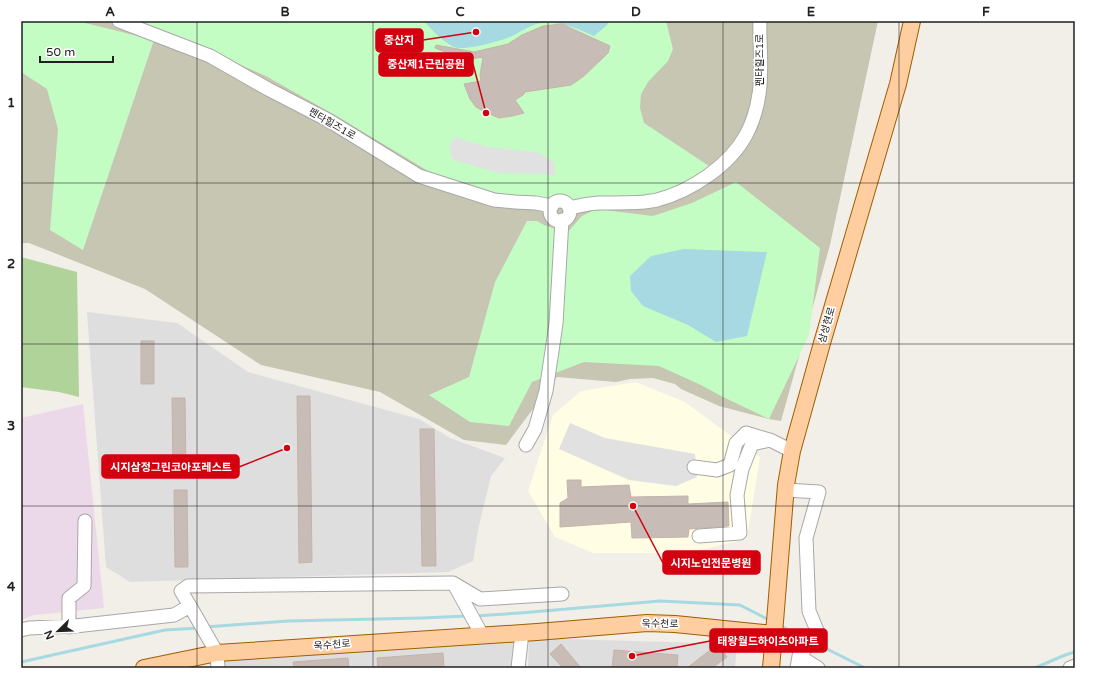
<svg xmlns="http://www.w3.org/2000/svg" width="1096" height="689" viewBox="0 0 1096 689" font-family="'Varela Round','Noto Sans KR',sans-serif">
  <rect width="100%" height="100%" fill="#f2eee8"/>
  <path fill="#dfdede" d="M87,312L177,323L248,372L419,419L450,438L505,458L491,476L478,530L473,561L448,572L130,582L106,567Z
    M522,633L518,668H218L217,653Z
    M529,638L737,644L735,668H528Z"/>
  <path fill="#ebd9e9" d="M83,404L104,608L34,615L21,620V418Z"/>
  <path fill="#fffde4" d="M636,382L685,402L760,457L747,539L687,553H593L555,537L528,491L553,415L581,391Z"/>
  <path fill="#c7c6b2" d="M21,21H878L830,245L781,421L769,419L719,406L681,389L675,384L653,378L630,379L616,382L557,377L506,445L464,440L380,392L261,365L145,289L29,243H21Z"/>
  <path fill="#b0d39a" d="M21,257L77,272L79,397L59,392L21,387Z"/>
  <path fill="#c4fdc4" d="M21,21H77L154,40L83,250L50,230L58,129L47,89L21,72Z
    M134,21H666L673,49L668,61L648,82L641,94L640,108L644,123L715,170L687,189L569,208L552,206L458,189L340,118L266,76L243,66Z
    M736,182L820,248L809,335L769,419L723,397L701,385L659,366L584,362L532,382L509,426L470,422L429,395L469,377L495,282L527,221H537L544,225L567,233L582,216L596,209L653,216L692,203Z"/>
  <path fill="#e1e1e1" d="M454,137L488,147L537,152L554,162L555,176L547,174L498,173L453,160L450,152V146Z
    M570,423L605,438L695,454L697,477L676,486L629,480L559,449Z"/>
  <path fill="#a6d9e1" d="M424,21H609L607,25L594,36C577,28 560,21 541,23C528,25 519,34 507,38C496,42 465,51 454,47C443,42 431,29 424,21Z
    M684,249L767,252L747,336L716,342L688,325L643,306L631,291L630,276L651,256Z"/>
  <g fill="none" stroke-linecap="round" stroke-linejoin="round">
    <path stroke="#a6d9e1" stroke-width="3" d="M475,616L520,613L660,601L740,605L771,621
      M779,625L808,640
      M205,627L288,621L422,618L467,616
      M815,643L865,668
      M21,662L165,630L198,628
      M1035,668L1065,655L1075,652"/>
  </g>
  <path fill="#c7bdb6" stroke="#c5b3a9" d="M562,24L610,46L608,53L584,76L571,85L525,92L523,95L515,100L524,113L512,116L499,118L485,112L476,107L470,99L464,84L481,81L480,75L483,57L464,60L435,48L436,45L474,52L508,44L522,35L543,26Z
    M141,341H154V384H141Z
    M297,396H310L312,562L299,563Z
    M172,398H185L186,475H173Z
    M420,429H434L436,566H422Z
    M567,480H581V487L629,485L631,497L688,496V504L728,502L729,526L689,529L688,537L632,538L631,522L560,527V503L568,498Z
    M174,490H187L188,567H175Z
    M561,644L581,668H563L550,654Z
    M718,644L727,657L712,668H687Z
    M614,650L678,655L677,668H612Z
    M443,653L444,667L378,668L377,658Z
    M348,658L349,668H294L293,662Z"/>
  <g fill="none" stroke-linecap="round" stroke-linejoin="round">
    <g stroke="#a8a8a8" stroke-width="15">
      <path id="minor" d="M119,21L210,56L268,89L328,120L419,176L494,200L515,202L536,203L552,206
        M550 211a10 10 0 1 1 20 0a10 10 0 1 1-20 0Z
        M569,208C579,206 590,203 600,203C615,203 630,203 645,202C649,201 654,201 657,200C691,191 729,166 746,135C753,122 757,108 759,94C763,70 759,45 760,21
        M526,445L535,429L546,391L556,324L562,220
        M694,467L717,470L730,465L736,443L746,433L769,440
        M786,490L819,492L806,538L809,611L818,633L799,656L797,668
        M699,536L740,533L737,495L742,469L752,444L770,440L792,451
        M454,584L482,635
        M190,606L217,653L218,668
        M69,627V598L84,586L85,521
        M21,630L29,628L75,626L174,615L190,606L181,591L188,586L453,583L480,599L562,594
        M799,656L818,668
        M518,668L522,633
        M1070,668L1075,666"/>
    </g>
    <g stroke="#9f5e00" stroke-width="18">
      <path id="major" d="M144,668L217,653L537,632L647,623L675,624L774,634
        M771,668L774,634L786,485L792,451L822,343L898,84L912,21"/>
    </g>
    <use href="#minor" stroke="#fff" stroke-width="13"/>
    <use href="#major" stroke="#ffcea0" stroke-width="16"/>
  </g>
  <path fill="none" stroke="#212121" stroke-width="1" stroke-opacity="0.55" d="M197,21V668M373,21V668M548,21V668M723,21V668M899,21V668M21,183H1075M21,344H1075M21,506H1075"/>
  <g text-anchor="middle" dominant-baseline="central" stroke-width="3.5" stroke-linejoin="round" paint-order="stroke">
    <g font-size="10" fill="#212121" stroke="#fff">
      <text transform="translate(760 60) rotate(-90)">펜타힐즈1로</text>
      <text transform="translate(332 124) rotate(30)">펜타힐즈1로</text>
      <text transform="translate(827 325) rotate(-74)">삼성현로</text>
      <text transform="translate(660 624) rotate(1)">욱수천로</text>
      <text transform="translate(332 645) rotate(-4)">욱수천로</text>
    </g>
  </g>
  <path fill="none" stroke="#d30010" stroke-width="1.5" d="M476 32L423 40M486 113L473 64M287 448L239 467M633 506L663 563M632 656L710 641"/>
  <g fill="#d30010" stroke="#fff" stroke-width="1.5">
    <circle cx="476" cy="32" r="4"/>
    <circle cx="486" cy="113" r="4"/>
    <circle cx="287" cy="448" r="4"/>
    <circle cx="633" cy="506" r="4"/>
    <circle cx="632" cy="656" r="4"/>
  </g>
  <g fill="#d30010" stroke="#d30010" stroke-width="1.5">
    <rect x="376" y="29" width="47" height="23" rx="4"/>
    <rect x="379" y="53" width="94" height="23" rx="4"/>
    <rect x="102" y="455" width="137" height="23" rx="4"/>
    <rect x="663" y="551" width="97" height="23" rx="4"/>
    <rect x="710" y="629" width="117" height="23" rx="4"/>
  </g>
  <g font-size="11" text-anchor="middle" font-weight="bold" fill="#fff">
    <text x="399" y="44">중산지</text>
    <text x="426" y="68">중산제1근린공원</text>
    <text x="171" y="471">시지삼정그린코아포레스트</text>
    <text x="711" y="567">시지노인전문병원</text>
    <text x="768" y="645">태왕월드하이츠아파트</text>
  </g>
  <rect width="1096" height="689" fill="none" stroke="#ffffff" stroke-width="44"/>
  <g transform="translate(58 631) rotate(247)" stroke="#ffffff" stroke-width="3" paint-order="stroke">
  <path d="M0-3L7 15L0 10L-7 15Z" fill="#212121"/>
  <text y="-6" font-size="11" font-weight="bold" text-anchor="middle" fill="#212121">N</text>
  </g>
  <path d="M40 56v6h73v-6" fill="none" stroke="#212121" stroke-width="2"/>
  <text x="46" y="56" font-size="12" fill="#212121" stroke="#ffffff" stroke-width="3" paint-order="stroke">50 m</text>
  <rect x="22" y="22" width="1052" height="645" fill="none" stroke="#212121" stroke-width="1.5"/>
  <g font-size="13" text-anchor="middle" font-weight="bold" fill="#212121">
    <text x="110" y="16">A</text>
    <text x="285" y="16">B</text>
    <text x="460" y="16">C</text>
    <text x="636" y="16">D</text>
    <text x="811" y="16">E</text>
    <text x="986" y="16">F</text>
    <text x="11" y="107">1</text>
    <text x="11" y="268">2</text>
    <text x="11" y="430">3</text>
    <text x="11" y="591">4</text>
  </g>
</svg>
